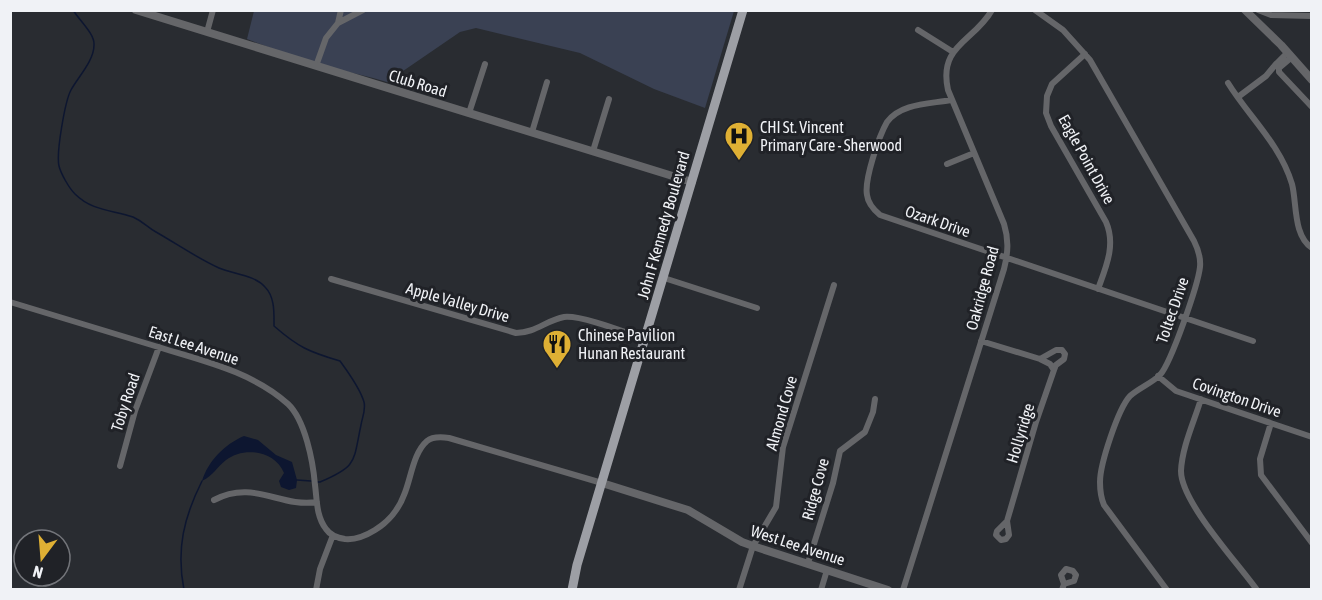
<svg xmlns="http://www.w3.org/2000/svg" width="1322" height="600" viewBox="0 0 1322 600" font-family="'Asap Condensed',sans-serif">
  <rect width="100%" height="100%" fill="#292c31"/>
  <path fill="#3a4153" d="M254,11H734L705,108L654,89L580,53L476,28L460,32L387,82C350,71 312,65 275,53L271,48L247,39Z"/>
  <path fill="#0d1630" d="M244,436L258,440L276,455L292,462L297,480L296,488L289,490L281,487L279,481L284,473C275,451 244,446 226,460C216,468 214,475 202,481C208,461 225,444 244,436Z"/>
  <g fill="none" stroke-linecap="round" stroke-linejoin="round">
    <path stroke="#0d1630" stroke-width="1.5" d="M73,10C79,20 95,34 94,45C94,61 78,77 71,90C65,101 56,153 59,166C61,174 69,188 75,194C92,211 112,210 133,217C144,222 147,227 156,232C177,244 197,258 219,268C233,274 255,275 265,287C275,297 274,313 274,326C298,347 309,352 340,361C348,372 360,388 364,402C366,410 362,418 361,425C353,462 358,466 320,482H316
      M297,480L311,481
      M184,590C176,549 184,517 202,481"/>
    <path stroke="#656669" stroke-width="6" d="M341,10L338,23L363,10
      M1035,10L1063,30L1090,60L1194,241C1198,249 1201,257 1200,267C1198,285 1171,363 1160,375C1152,383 1139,388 1130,396C1118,409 1100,464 1100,482C1100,490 1101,498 1104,505L1167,590
      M1258,10L1271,15L1312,16
      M918,30L953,52
      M207,32L213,10
      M1085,54L1052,84L1047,96L1046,113L1051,126L1106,222C1116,245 1106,267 1098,289
      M1276,64L1288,52
      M316,66L326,38L338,23
      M1279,68V72L1312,107
      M1228,83C1249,117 1280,144 1292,184C1297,203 1293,236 1312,248
      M1238,97L1266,76L1276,64L1279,68L1292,57
      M951,100C930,104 901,103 887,122C879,136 864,180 867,195C868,204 874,210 880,215L1253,341
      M469,113L485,64
      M532,132L547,82
      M593,151L609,99
      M947,164L974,153
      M664,278L757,308
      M331,279L516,333C535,333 547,320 564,317C582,315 627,333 645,339
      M10,302C58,317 107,331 155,346C199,360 252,371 288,404C305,420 313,461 315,485C317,499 316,516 326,529C330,535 338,538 345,539C356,540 367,535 375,530C388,522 399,509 404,495C411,479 413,453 427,441C433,436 442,437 449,438L602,483
      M981,341L1040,359L1056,350H1062L1065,354L1064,359L1056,365L1054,370
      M1158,376L1176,391L1312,437
      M1201,399C1194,422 1182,447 1181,471C1181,502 1237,562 1257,590
      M1271,423L1260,459L1261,475L1312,543
      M120,466L135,411L159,347
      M214,500C254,479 280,508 317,502
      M1007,521L997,531L996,535L1001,540L1006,539L1009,535L1007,521L1036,422L1054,370L1050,364L1040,359
      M808,563L833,483L840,451L865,432L873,412L875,399
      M316,590L320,569L333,535
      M739,590L753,546L776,507L783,447L834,285
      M821,590L827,570
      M903,590L1004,269C1008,253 1009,240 1004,224L948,90C938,45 974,42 992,10
      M1062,590L1064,584L1061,575L1066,569L1073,571L1076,575L1074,581L1064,584"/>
    <path stroke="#656669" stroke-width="8" d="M136,10L692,182
      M1245,10L1281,45L1312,80
      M602,483L688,510L742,542L753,546L888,590"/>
    <path stroke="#9d9fa5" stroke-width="9" d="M572,590L577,565L743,10"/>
  </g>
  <defs>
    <g id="hospital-pin" transform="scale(1.5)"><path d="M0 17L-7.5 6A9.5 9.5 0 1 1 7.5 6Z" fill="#dfb034" stroke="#202227"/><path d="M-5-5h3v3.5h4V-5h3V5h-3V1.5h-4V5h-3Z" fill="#111"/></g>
    <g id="restaurant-pin" transform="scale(1.5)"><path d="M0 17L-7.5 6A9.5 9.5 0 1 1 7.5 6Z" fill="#dfb034" stroke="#202227"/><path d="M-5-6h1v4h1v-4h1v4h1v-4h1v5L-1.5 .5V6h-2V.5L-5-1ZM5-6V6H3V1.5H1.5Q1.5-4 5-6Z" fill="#111"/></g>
  </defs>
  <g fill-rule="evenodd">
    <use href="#hospital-pin" x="739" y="136"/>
    <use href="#restaurant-pin" x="557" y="344"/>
  </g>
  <g text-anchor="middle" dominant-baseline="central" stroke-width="6" stroke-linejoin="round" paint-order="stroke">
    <g font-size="16" fill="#f0f2f6" stroke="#202227">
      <text transform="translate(418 83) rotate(17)">Club Road</text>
      <text transform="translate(1087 159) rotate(61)">Eagle Point Drive</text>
      <text transform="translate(938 221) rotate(19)">Ozark Drive</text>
      <text transform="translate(663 225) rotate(-74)">John F Kennedy Boulevard</text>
      <text transform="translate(982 288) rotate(-75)">Oakridge Road</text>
      <text transform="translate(458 302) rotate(16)">Apple Valley Drive</text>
      <text transform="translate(1172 310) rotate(-71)">Toltec Drive</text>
      <text transform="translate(194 345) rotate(18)">East Lee Avenue</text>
      <text transform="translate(1237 397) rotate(19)">Covington Drive</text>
      <text transform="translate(125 402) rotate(-72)">Toby Road</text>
      <text transform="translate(781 413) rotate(-74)">Almond Cove</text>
      <text transform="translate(1020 433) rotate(-73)">Hollyridge</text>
      <text transform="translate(815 489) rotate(-75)">Ridge Cove</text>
      <text transform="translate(798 545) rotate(18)">West Lee Avenue</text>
    </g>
    <g font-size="16" fill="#f0f2f6" stroke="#202227" text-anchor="start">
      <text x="760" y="127">CHI St. Vincent<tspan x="760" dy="18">Primary Care - Sherwood</tspan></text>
      <text x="578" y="335">Chinese Pavilion<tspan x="578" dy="18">Hunan Restaurant</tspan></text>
    </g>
  </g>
  <rect width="1322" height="600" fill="none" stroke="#f0f2f6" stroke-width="24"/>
  <g transform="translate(42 558) rotate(196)"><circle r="28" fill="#202227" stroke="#73757a" stroke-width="1.5"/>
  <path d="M0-4.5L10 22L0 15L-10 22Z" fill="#dfb034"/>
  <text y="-9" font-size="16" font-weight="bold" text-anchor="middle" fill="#f0f2f6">N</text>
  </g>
</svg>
